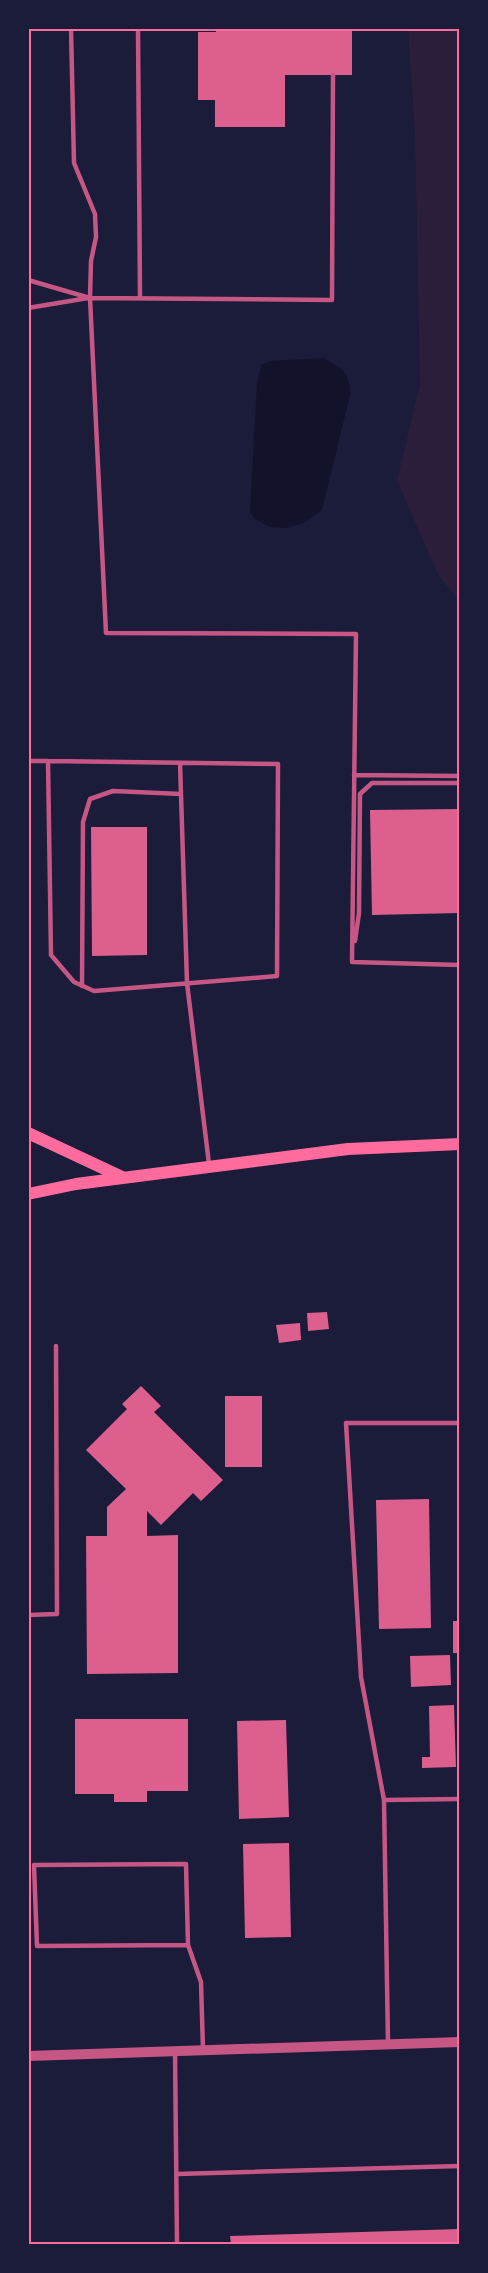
<svg xmlns="http://www.w3.org/2000/svg" width="488" height="2273" viewBox="0 0 488 2273" font-family="'Golos Text',sans-serif">
  <rect width="100%" height="100%" fill="#1b1b3a"/>
  <path fill="#2a1e3b" d="M408,29H459V601L438,574L397,481L420,384L415,133Z"/>
  <path fill="#12122b" d="M323,358C342,368 350,372 350,395L322,510L304,523L286,528L270,527L255,519L250,512L257,383L261,365L270,361Z"/>
  <path fill="#dd5f8e" d="M216,28H352V75H285V127H215V100H198V32H216Z
    M460,809V913L372,915L370,810Z
    M91,827H147V955L92,956Z
    M327,1312L329,1329L308,1331L307,1313Z
    M300,1323L301,1340L279,1343L276,1325Z
    M141,1386L161,1406L154,1412L223,1480L201,1501L193,1493L161,1525L147,1511V1536L178,1535V1673L87,1674L86,1536H107V1507L126,1489L86,1450L127,1409L122,1404Z
    M225,1396H262V1467H225Z
    M429,1499L431,1628L379,1629L376,1500Z
    M453,1621H460V1653H453Z
    M450,1655L451,1685L411,1687L410,1656Z
    M454,1705L456,1767L422,1768V1757H430L429,1706Z
    M75,1719H188V1791H147V1802H114V1794H75Z
    M286,1720L289,1817L239,1819L237,1721Z
    M289,1843L291,1937L245,1938L243,1844Z
    M457,1914H460V1931H458Z
    M460,2229V2244H231L230,2236Z"/>
  <g fill="none" stroke-linecap="round" stroke-linejoin="round">
    <path stroke="#c65784" stroke-width="4.5" d="M71,28L74,163L95,214L96,237L91,261L90,298L332,300L333,75
      M138,28L140,298
      M28,280L90,298
      M90,298L106,633L356,634L352,962
      M28,308L88,298
      M28,761H48L278,764L277,976L94,991L74,982L51,955L48,761
      M180,763L187,983L209,1164
      M354,775L460,776
      M355,941L359,913L360,794L372,783H460
      M352,962L460,965
      M82,986L83,822L90,799L113,791L181,794
      M28,1615L57,1614L56,1346
      M384,1800L460,1799
      M188,1945L37,1946L34,1865L186,1864L188,1945L201,1982L203,2050
      M388,2043L384,1800L361,1677L346,1423H460
      M175,2051L177,2244
      M177,2174L460,2166"/>
    <path stroke="#c65784" stroke-width="10" d="M28,2056L460,2042"/>
    <path stroke="#ff6b9d" stroke-width="12" d="M28,1133L122,1177
      M28,1194L76,1184L348,1149L460,1144"/>
  </g>
  <rect width="488" height="2273" fill="none" stroke="#1b1b3a" stroke-width="60"/>
  <rect x="30" y="30" width="428" height="2213" fill="none" stroke="#ff6b9d" stroke-width="2"/>
</svg>
